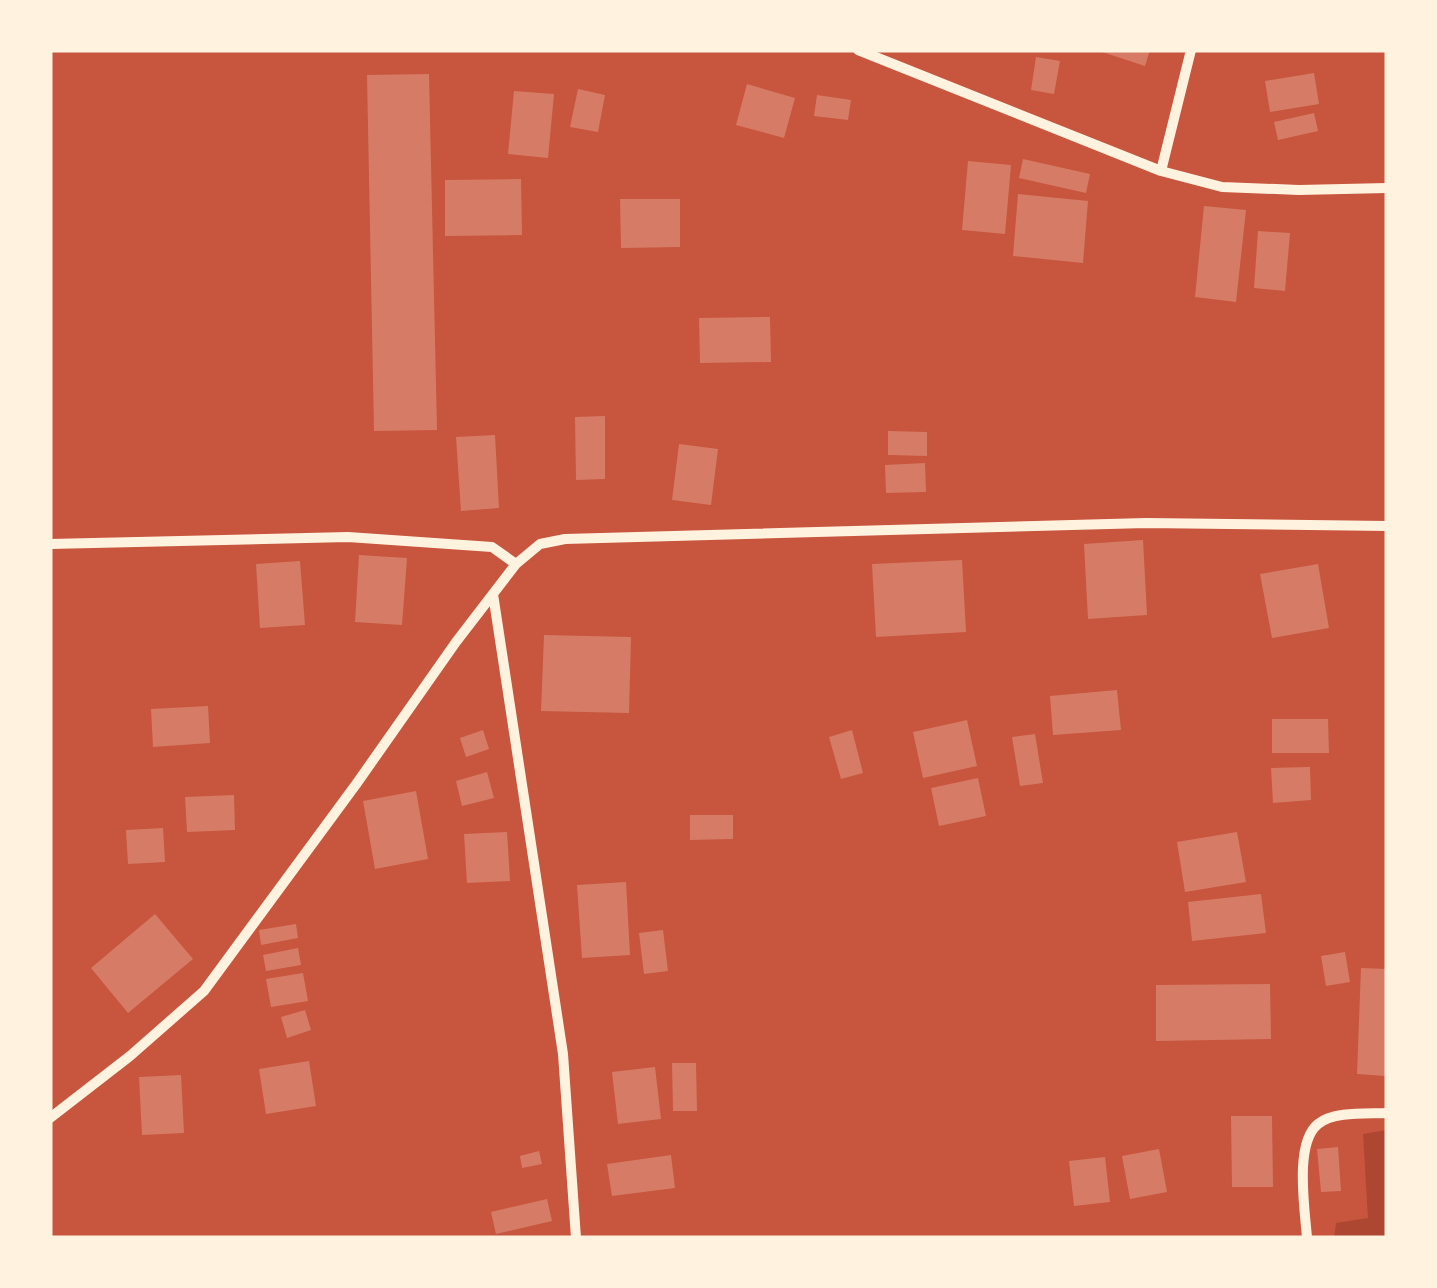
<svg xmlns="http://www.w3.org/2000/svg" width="1437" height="1288" viewBox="0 0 1437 1288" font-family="Karla,sans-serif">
  <rect width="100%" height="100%" fill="#c8553d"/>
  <path fill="#ae4732" d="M1387,1130V1238H1334L1336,1223L1368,1218L1363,1134Z"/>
  <path fill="#d67c66" d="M1096,50H1150L1145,66Z
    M1036,57L1060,61L1054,94L1031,90Z
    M1314,73L1319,104L1270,112L1265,81Z
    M429,74L437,430L374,431L367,75Z
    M747,84L795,98L784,138L736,125Z
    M578,89L605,95L598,132L570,127Z
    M514,91L554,94L548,158L508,154Z
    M817,95L851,100L848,120L814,116Z
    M1314,113L1318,131L1278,140L1274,122Z
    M1023,159L1090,174L1086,193L1019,178Z
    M968,161L1011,165L1005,234L962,230Z
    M521,179L522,235L445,236V180Z
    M1018,194L1088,201L1083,263L1013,256Z
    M620,199H680V247L621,248Z
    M1204,206L1246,210L1236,302L1195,297Z
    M1258,231L1290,233L1285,291L1254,288Z
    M770,317L771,362L700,363L699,318Z
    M605,416V479L576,480L575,417Z
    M888,431L927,432V456L888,455Z
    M495,435L499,508L461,511L456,437Z
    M679,444L718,449L711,505L672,500Z
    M925,463L926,492L886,493L885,465Z
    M1143,540L1147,615L1088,619L1084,544Z
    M359,555L407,558L402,625L355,622Z
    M962,560L966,632L876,637L872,564Z
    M300,561L305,625L260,628L256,564Z
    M1318,564L1329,628L1272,638L1260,574Z
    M544,635L631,637L629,713L541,711Z
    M1117,690L1121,730L1053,735L1050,696Z
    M208,706L210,743L153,747L151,709Z
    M1272,719H1328L1329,753H1272Z
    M967,720L977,766L923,778L913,732Z
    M483,730L489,749L466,757L460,738Z
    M852,730L863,773L841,779L829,737Z
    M1035,734L1043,783L1020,786L1012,737Z
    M1310,767L1311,800L1273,803L1271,768Z
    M487,772L494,798L462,806L456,781Z
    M978,778L986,816L939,826L931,788Z
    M416,791L428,859L375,869L363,801Z
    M234,795L235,830L187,832L185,797Z
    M690,815H733V839L690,840Z
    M163,828L165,862L128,864L126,830Z
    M507,832L510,881L467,883L464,834Z
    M1237,832L1246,882L1185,892L1177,842Z
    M626,882L630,955L582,958L577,885Z
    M1261,894L1266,933L1192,941L1188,902Z
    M155,914L193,959L128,1013L91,968Z
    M296,924L298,938L261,945L259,930Z
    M663,930L668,971L644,974L639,933Z
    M298,948L301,965L266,971L263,955Z
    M1345,952L1350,982L1326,986L1321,956Z
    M1361,968L1387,969L1385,1076L1357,1074Z
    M303,973L308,1001L271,1007L266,979Z
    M1270,984L1271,1039L1156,1041V985Z
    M305,1010L311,1030L287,1038L281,1017Z
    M309,1061L316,1106L266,1114L259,1069Z
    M672,1063H696L697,1111H673Z
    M655,1067L661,1119L618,1124L612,1072Z
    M181,1075L184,1133L142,1135L139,1077Z
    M1231,1116H1272L1273,1187H1232Z
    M1338,1147L1341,1191L1321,1192L1317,1149Z
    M1159,1149L1167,1192L1130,1199L1122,1156Z
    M539,1151L542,1164L522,1168L520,1156Z
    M671,1155L675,1188L612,1196L607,1164Z
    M1105,1157L1110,1202L1074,1206L1069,1161Z
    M547,1199L552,1221L496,1234L491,1212Z"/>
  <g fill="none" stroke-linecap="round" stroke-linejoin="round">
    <path stroke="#fff3e0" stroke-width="10" d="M858,50L1161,171L1222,187L1299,190L1387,188
      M1161,171L1191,50
      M50,544L348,537L492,547L516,564
      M493,594L563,1054L576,1238
      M50,1118L130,1056L204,991L357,783L456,642L516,564L540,544L565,539L1146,523L1387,526
      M1307,1238C1305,1210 1294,1143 1318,1124C1334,1111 1367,1114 1387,1113"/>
  </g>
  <rect width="1437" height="1288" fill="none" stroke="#fff3e0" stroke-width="105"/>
</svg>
